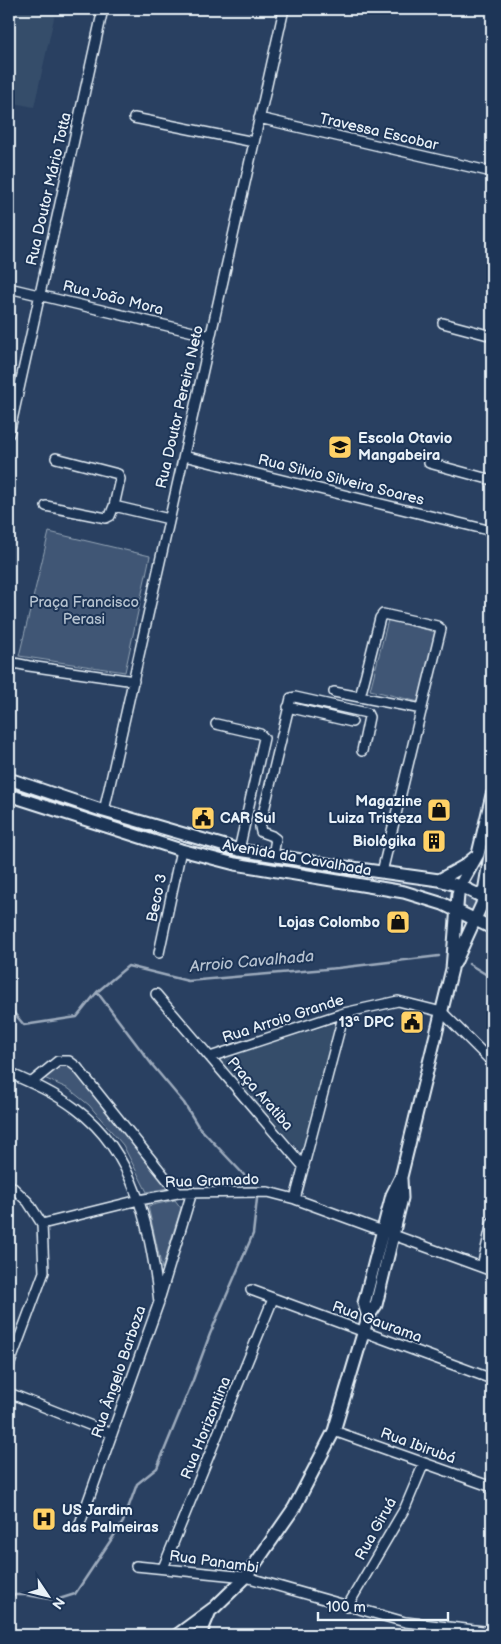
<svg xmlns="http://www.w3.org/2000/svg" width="501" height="1644" viewBox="0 0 501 1644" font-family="'Balsamiq Sans',sans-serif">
  <rect width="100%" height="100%" fill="#294061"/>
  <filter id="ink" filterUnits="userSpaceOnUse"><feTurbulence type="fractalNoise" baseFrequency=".02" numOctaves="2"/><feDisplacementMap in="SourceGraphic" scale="10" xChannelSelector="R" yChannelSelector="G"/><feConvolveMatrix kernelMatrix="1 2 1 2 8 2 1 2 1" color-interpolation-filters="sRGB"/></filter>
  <g filter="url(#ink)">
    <path fill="#364d6b" d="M9,9H56L34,107L9,102Z
      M336,1023L301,1152L219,1060Z"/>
    <path fill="#415774" stroke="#94a4b6" d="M49,532L150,556L125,672L19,656Z
      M388,620L436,632L419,702L370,690Z
      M465,896L476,902L472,911L464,906Z
      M67,1065L73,1070L168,1188L147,1192L123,1145L89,1105L69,1089L44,1078L57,1066Z
      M175,1200L181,1208L162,1269L148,1206Z"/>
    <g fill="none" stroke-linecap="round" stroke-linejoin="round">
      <path stroke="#9dabbd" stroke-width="2.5" d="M469,964L492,978
        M97,992L153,1066L184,1103L198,1126L245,1176
        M9,1007L24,1025L77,1017L97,992L128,966L188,981L338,968L439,956
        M9,1595H26L56,1600L75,1594L123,1522L137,1484L157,1468L193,1380L210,1334L253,1234L257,1199"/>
      <g stroke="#e8f1f8" stroke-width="12">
        <path id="minor" d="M134,118L254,142
          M259,118L492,172
          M9,288L210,336
          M443,323L492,336
          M9,434L103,9
          M184,456L492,531
          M56,458L118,474L120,479L114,506L169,519
          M429,463L492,480
          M46,506L106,518L110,516L114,506
          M9,662L29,666L134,681
          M334,692L422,709
          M360,697L380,618L383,614L437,626L441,629L382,872
          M288,707L352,722
          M216,724L260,734L264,738L239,850
          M104,811L284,9
          M273,855L276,839L272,836L261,832L260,827L291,698L295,697L367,713L369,717L362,751
          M159,953L181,850
          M156,994L304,1167
          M210,1057L344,1013L398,1001L442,1012L492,1062
          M9,1073C32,1083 55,1093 76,1109C136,1153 151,1232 159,1302L78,1529
          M31,1083L58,1061H69L77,1067L178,1193
          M9,1184L28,1202L42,1224L44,1272L9,1366
          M295,1199L344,1013
          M42,1224L139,1200L178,1193L268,1192L295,1199L492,1271
          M482,1267L492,1222
          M251,1290L492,1379
          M160,1297L192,1192
          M9,1393L112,1434
          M334,1431L492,1487
          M136,1566L246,1577L405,1622L492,1632
          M163,1568L273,1299
          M347,1607L405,1508L424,1463"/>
      </g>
      <g stroke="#e8f1f8" stroke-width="15">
        <path id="major" d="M9,779L104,811L239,850L345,867L439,880L460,886L483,897L492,904
          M9,795L181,850L235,864L404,892L443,904L492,928
          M439,880L464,866L475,857
          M455,963L482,904L492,844
          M368,1317L364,1303L392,1195L401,1177L452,969L458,894L460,886L478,854L492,795
          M177,1635L215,1607L246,1577L294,1508L334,1431L368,1317L376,1305L402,1198L401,1179
          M200,1635L210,1611"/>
      </g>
      <use href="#minor" stroke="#1d3557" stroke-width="9"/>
      <use href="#major" stroke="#1d3557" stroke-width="11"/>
    </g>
  </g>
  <defs>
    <g id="school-square" transform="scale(1.25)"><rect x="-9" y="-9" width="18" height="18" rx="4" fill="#ffd166" stroke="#1d3557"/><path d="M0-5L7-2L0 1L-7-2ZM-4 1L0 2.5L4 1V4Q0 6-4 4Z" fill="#111"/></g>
    <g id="shop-square" transform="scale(1.25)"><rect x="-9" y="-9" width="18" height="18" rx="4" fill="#ffd166" stroke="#1d3557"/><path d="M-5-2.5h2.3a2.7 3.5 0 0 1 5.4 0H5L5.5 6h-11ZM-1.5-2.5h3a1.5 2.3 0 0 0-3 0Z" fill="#111"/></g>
    <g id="civic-square" transform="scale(1.25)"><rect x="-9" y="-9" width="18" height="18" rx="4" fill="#ffd166" stroke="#1d3557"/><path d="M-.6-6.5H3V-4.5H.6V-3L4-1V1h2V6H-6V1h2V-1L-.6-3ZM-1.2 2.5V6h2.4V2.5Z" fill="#111"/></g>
    <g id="building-square" transform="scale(1.25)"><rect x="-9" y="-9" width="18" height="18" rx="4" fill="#ffd166" stroke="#1d3557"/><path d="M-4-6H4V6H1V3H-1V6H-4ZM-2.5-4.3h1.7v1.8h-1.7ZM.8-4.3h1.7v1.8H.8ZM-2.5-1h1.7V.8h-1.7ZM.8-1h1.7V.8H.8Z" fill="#111"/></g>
    <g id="hospital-square" transform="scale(1.25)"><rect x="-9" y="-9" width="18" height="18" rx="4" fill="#ffd166" stroke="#1d3557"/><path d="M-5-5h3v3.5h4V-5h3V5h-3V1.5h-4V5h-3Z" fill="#111"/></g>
  </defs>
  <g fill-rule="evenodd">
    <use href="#school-square" x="340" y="447"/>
    <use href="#shop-square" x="439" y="810"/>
    <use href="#civic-square" x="203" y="818"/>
    <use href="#building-square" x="434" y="841"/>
    <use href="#shop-square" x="398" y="922"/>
    <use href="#civic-square" x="412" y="1022"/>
    <use href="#hospital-square" x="44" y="1519"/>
  </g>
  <g text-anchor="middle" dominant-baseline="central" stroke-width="4" stroke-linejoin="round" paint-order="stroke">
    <g font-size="15" fill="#e8f1f8" stroke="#1d3557">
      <text transform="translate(379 132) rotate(13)">Travessa Escobar</text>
      <text transform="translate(49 189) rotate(-77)">Rua Doutor Mário Totta</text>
      <text transform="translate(113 298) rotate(14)">Rua João Mora</text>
      <text transform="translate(180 407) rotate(-77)">Rua Doutor Pereira Neto</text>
      <text transform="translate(341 480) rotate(14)">Rua Silvio Silveira Soares</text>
      <text transform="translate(297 858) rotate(10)">Avenida da Cavalhada</text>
      <text transform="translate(157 898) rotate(-78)">Beco 3</text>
      <text transform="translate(283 1019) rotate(-18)">Rua Arroio Grande</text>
      <text transform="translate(260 1094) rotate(49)">Praça Aratiba</text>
      <text transform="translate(212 1181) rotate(-2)">Rua Gramado</text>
      <text transform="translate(377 1322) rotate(20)">Rua Gaurama</text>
      <text transform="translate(119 1372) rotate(-71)">Rua Ângelo Barboza</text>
      <text transform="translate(206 1428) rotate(-68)">Rua Horizontina</text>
      <text transform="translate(418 1446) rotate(20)">Rua Ibirubá</text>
      <text transform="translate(376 1529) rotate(-61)">Rua Giruá</text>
      <text transform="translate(214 1562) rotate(8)">Rua Panambi</text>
    </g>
    <g font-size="15" font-weight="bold" fill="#e8f1f8" stroke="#1d3557" text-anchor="end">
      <text x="358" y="438" text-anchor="start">Escola Otavio<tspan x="358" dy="17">Mangabeira</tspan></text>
      <text x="422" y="801">Magazine<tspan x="422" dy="17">Luiza Tristeza</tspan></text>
      <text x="220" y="818" text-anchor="start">CAR Sul</text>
      <text x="416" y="841">Biológika</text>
      <text x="380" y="922">Lojas Colombo</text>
      <text x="394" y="1022">13ª DPC</text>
      <text x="62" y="1510" text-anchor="start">US Jardim<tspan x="62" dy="17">das Palmeiras</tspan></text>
    </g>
    <g font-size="15" fill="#b6c3d0" stroke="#1d3557">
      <text x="84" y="602">Praça Francisco<tspan x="84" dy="17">Perasi</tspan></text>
    </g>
    <g font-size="16" font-style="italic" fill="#b6c2d0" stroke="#1d3557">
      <text transform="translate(252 962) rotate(-5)">Arroio Cavalhada</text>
    </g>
  </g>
  <rect width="501" height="1644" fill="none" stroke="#1d3557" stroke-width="30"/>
  <rect x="15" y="15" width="471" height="1614" fill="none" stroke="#e8f1f8" stroke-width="2" filter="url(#ink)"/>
  <g transform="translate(48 1596) rotate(125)" stroke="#1d3557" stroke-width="4" paint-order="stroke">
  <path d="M0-4L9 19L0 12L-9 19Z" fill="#e8f1f8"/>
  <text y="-8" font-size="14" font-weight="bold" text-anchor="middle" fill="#e8f1f8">N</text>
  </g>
  <path d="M318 1612v8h130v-8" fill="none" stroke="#e8f1f8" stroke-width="2.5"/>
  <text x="326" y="1612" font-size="15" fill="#e8f1f8" stroke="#1d3557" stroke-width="4" paint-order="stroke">100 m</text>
</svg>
